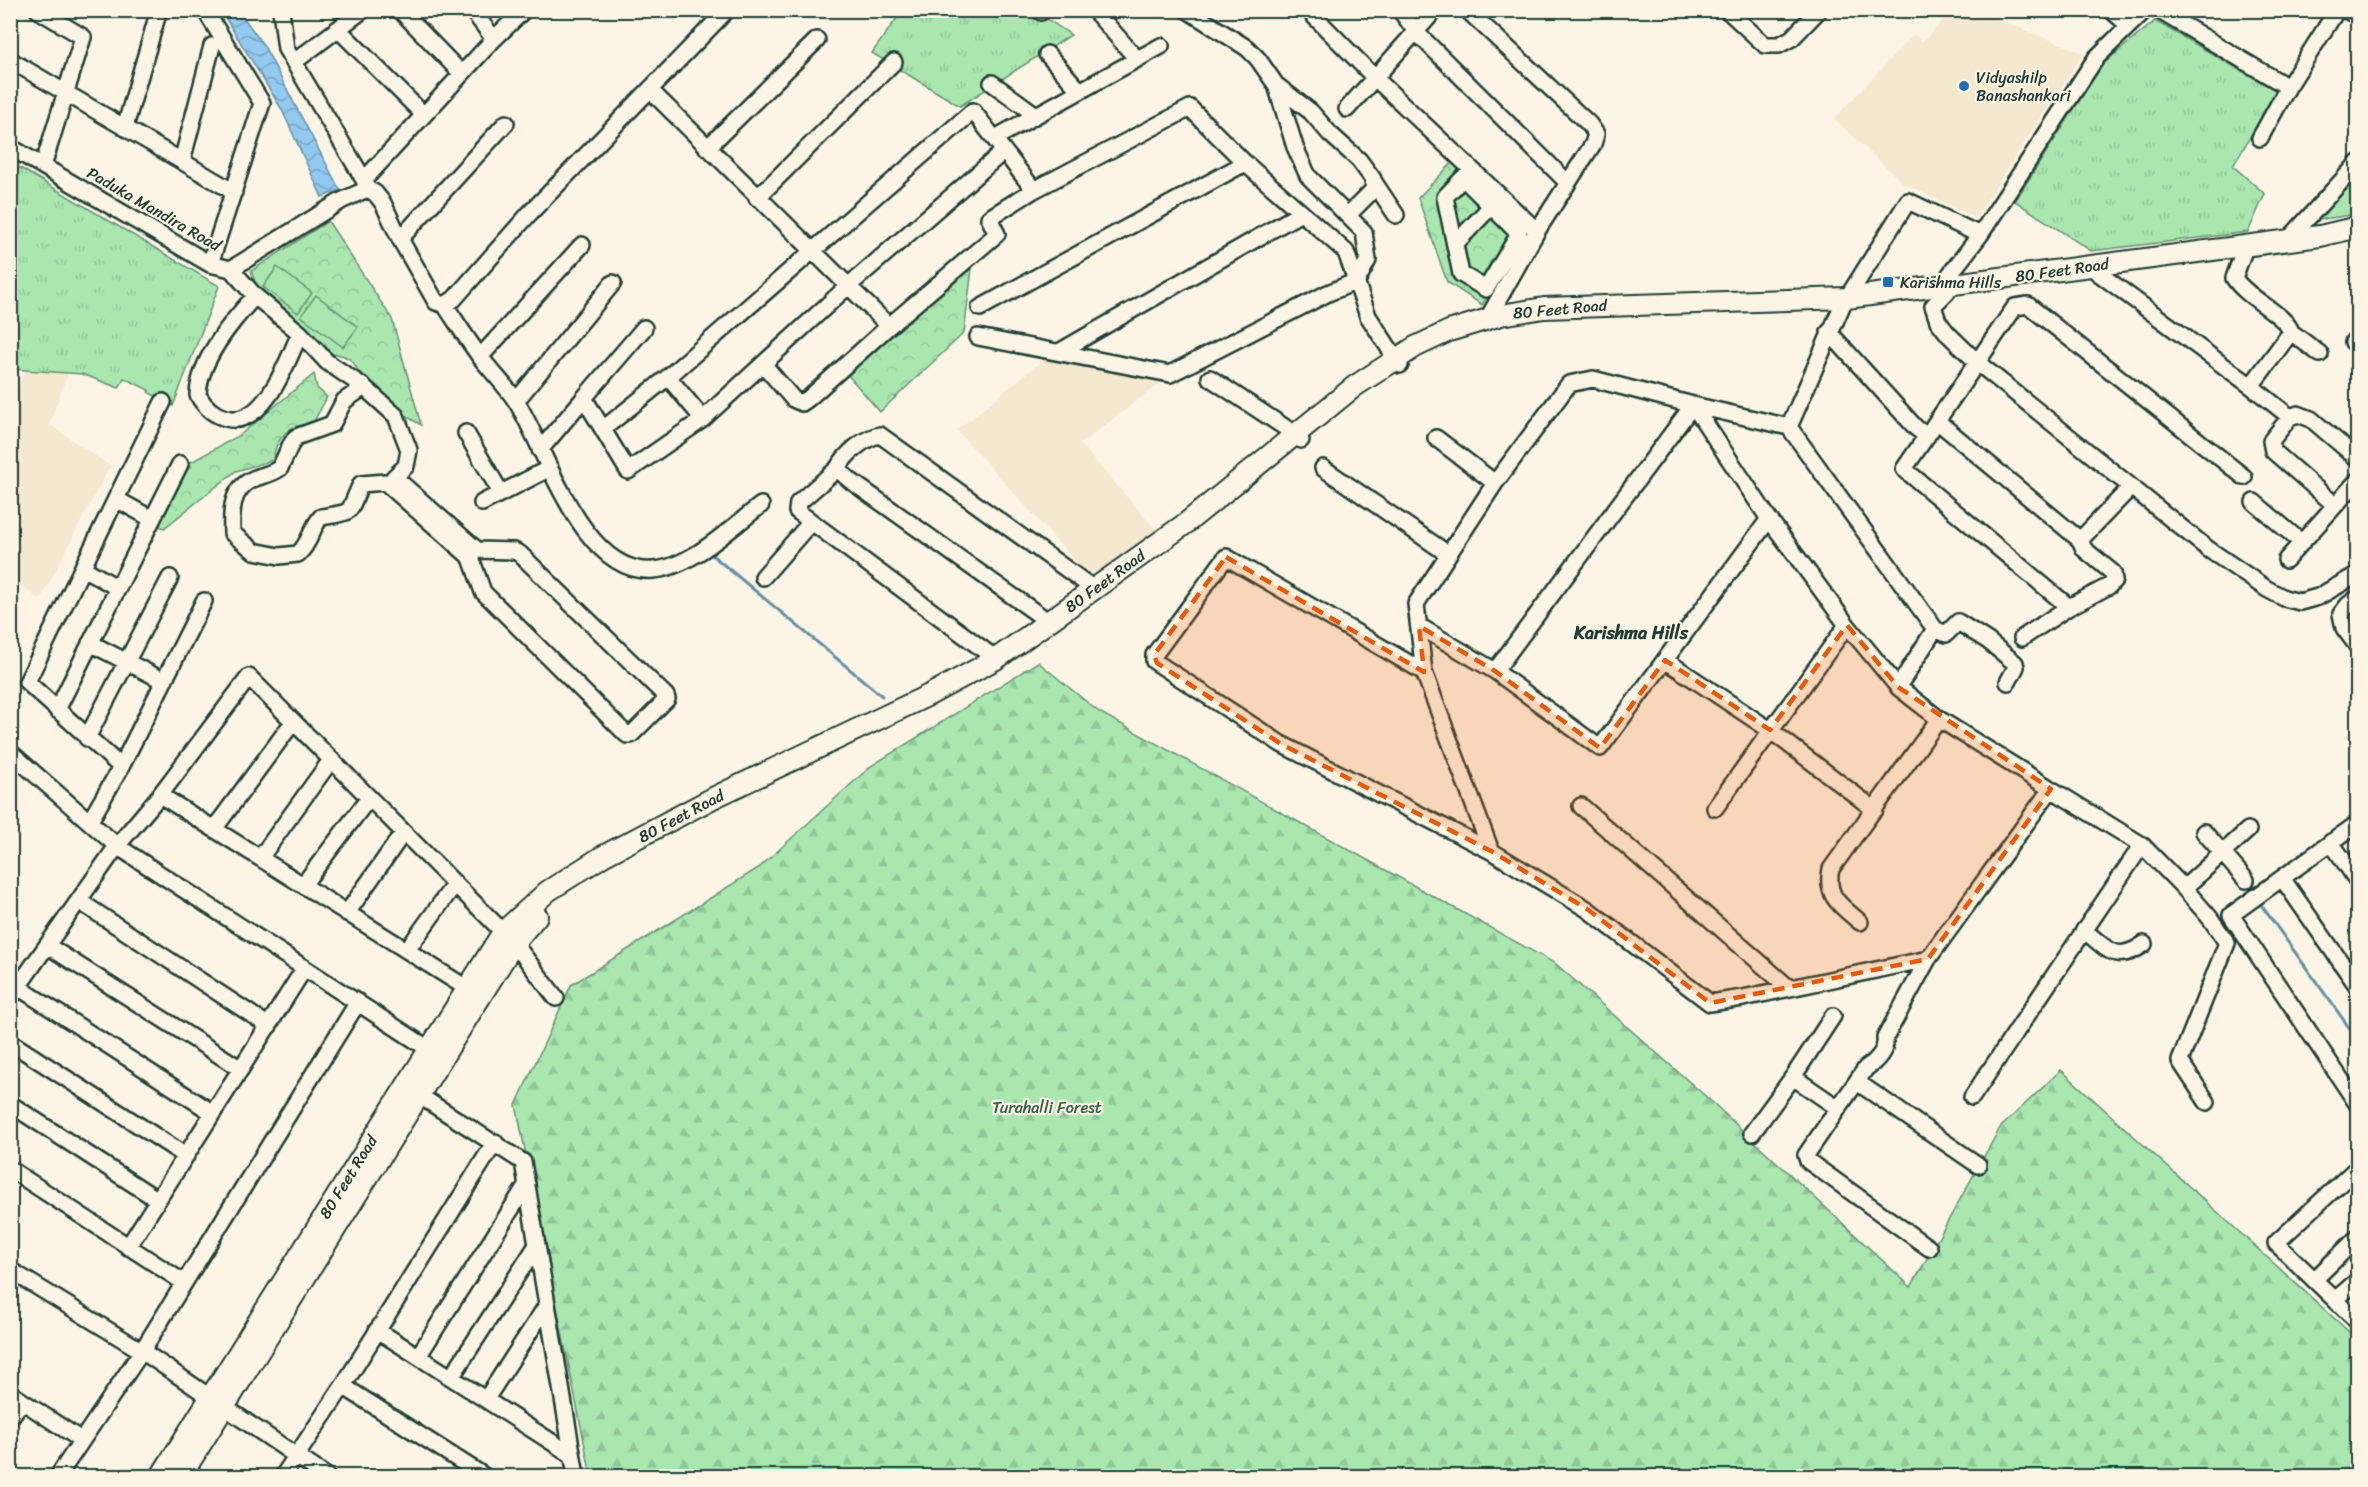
<svg xmlns="http://www.w3.org/2000/svg" width="2368" height="1487" viewBox="0 0 2368 1487" font-family="Sriracha,sans-serif">
  <defs>
    <pattern id="grass-tufts" width="24" height="20" patternUnits="userSpaceOnUse" patternTransform="scale(1.5)"><rect width="24" height="20" fill="#a9e7af"/><path d="M3 7l-1-3M5 7V3M7 7l1-3M15 17l-1-3M17 17v-4M19 17l1-3" fill="none" stroke="#91c797"/></pattern>
    <pattern id="forest-firs" width="22" height="20" patternUnits="userSpaceOnUse" patternTransform="scale(1.5)"><rect width="22" height="20" fill="#a9e7af"/><path d="M5 1l3.5 6h-7zM16 11l3.5 6h-7z" fill="#91c797"/></pattern>
    <pattern id="park-crowns" width="20" height="18" patternUnits="userSpaceOnUse" patternTransform="scale(1.5)"><rect width="20" height="18" fill="#a9e7af"/><path d="M2 6a3 3 0 1 1 6 0M12 15a3 3 0 1 1 6 0" fill="none" stroke="#91c797"/></pattern>
    <pattern id="water-waves" width="16" height="10" patternUnits="userSpaceOnUse" patternTransform="scale(1.5)"><rect width="16" height="10" fill="#91c9f0"/><path d="M0 5q4-4 8 0t8 0" fill="none" stroke="#76a4c3"/></pattern>
  </defs>
  <rect width="100%" height="100%" fill="#fcf5e5"/>
  <filter id="ink" filterUnits="userSpaceOnUse"><feTurbulence type="fractalNoise" baseFrequency=".0167" numOctaves="2"/><feDisplacementMap in="SourceGraphic" scale="12" xChannelSelector="R" yChannelSelector="G"/><feConvolveMatrix kernelMatrix="1 2 1 2 8 2 1 2 1" color-interpolation-filters="sRGB"/></filter>
  <g filter="url(#ink)">
    <path fill="#f4e8ce" d="M1954,10L1976,11L2084,53L1975,218L1903,183L1834,119L1914,34L1922,42Z
      M1048,356L1162,382L1080,444L1158,532L1091,579L957,430Z
      M26,370L68,373L49,424L110,466L40,600L11,577V401Z"/>
    <path fill="url(#grass-tufts)" stroke="#649272" stroke-width="1.5" d="M902,11H1035L1071,35L960,106L872,53Z
      M2155,21L2277,91L2233,166L2265,194L2248,232L2091,251L2015,201L2103,64Z
      M10,162L219,286L173,406L148,392L149,390L124,378L119,388L82,374L11,369Z
      M2357,173V214L2317,220Z"/>
    <path fill="url(#forest-firs)" stroke="#649272" stroke-width="1.5" d="M1038,662L1099,712L1556,964L1712,1102L1911,1287L2000,1128L2061,1070L2357,1339V1476H591L516,1105L571,985L760,867L871,766Z"/>
    <path fill="url(#park-crowns)" stroke="#649272" stroke-width="1.5" d="M1454,161L1529,230L1482,305L1447,282L1418,198Z
      M328,221L392,319L421,425L359,388C361,368 352,353 330,354L260,295L251,271Z
      M972,268L964,333L880,412L847,374Z
      M314,374L317,388L327,397L312,425C290,423 275,438 273,460L236,471L164,528L158,525L191,462L240,435Z"/>
    <path fill="#a9e7af" stroke="#649272" stroke-width="1.5" d="M277,267L312,293L298,313L263,287Z
      M316,295L358,327L343,347L301,316Z"/>
    <path fill="url(#water-waves)" stroke="#6391a5" stroke-width="1.5" d="M221,11H239L264,46L340,190L322,197L281,108Z"/>
    <g fill="none" stroke-linecap="round" stroke-linejoin="round">
      <path stroke="#6391a5" stroke-width="3" d="M712,555L882,696
        M2259,902L2358,1040"/>
      <g stroke="#1f3d34" stroke-width="20">
        <path id="minor" d="M38,10L83,37L43,166
          M205,10L262,103L210,264
          M281,10L286,49L364,180L367,189
          M400,10L462,74
          M472,10L494,39
          M1094,10L1137,59
          M1308,10L1375,78L1537,231
          M1400,10L1417,33L1568,183
          M1467,10L1589,124L1596,134L1593,144L1537,231L1488,318
          M1727,10L1765,45H1779L1792,38L1819,10
          M2111,10L2128,25
          M2145,10L2096,58L1980,235L1950,274L1947,292L1933,306L1938,321L1948,334L1978,363L2208,549L2267,589L2284,598L2300,602L2318,597L2358,574
          M2158,10L2288,87L2337,10
          M2345,10L2358,16
          M1041,12L1043,10
          M338,29L424,115
          M1047,54L1080,91
          M10,60L234,192
          M294,62L363,10
          M992,83L1036,115
          M1276,85L1311,112L1330,134L1359,160L1373,179L1374,187L1371,192L1348,215
          M650,90L889,326
          M1347,109L1435,10
          M125,127L159,10
          M995,138L1161,46
          M2260,138L2288,87
          M10,147L210,264L231,269L341,201L367,189L375,193L383,203L400,239L436,302L445,305L454,299L529,214L727,10
          M707,148L817,40
          M182,161L212,46
          M1463,178L1519,234L1486,289L1461,274L1445,197Z
          M364,180L494,39L524,10
          M1374,182L1396,215
          M757,198L894,62
          M400,239L506,123
          M2288,240L2358,163
          M1455,244L1498,199
          M2243,253L2234,278C2246,298 2287,315 2291,332L2251,386
          M231,269L255,296L300,333L327,362L364,387L396,416L409,450L406,466L394,477L477,550L514,551L520,554L666,696L667,699L631,735H627L483,592L471,558L385,482L361,484C346,515 357,511 321,517C310,530 311,542 298,554L279,556L254,551L232,533C231,511 231,489 253,479C262,475 272,474 280,468L290,446L296,437L332,424L344,401L364,387
          M2097,272L2251,386L2290,417L2298,414L2311,419L2358,459
          M255,296C232,321 199,360 198,395C204,406 214,415 226,418C264,429 288,360 300,333
          M1847,298L1908,201L1980,235
          M445,305C457,323 468,341 481,358C492,372 506,386 516,401C546,448 582,576 653,570C690,568 732,527 761,505
          M980,308L1245,163
          M1829,332L1916,428L1927,436
          M2291,332L2320,354
          M978,337L1170,374L1328,293L1357,281L1368,260L1364,232L1308,176L1295,147L1276,85L1258,59L1247,48L1187,10
          M2353,342L2358,336
          M1059,352L1301,213
          M480,357L582,245
          M763,364L793,399L802,403L809,398L889,326L997,234L989,218L1034,190
          M668,377L703,419
          M1210,378L1295,434L1301,440
          M584,398L644,328
          M516,401L613,283
          M2290,417L2271,441L2273,451L2335,505
          M1937,421L2080,540
          M1789,427L1935,629L1898,687
          M603,429L668,377L973,111L1034,190L1190,108L1245,163L1346,252L1368,316L1400,365
          M466,433L501,493
          M1436,438L1495,483
          M540,450L584,398L628,471L703,419L847,287L1004,151
          M1323,468L1448,554
          M837,469L798,503L797,511L996,659
          M116,499L152,519
          M2254,502L2301,542
          M482,503L550,468
          M2286,560L2358,480
          M83,568L118,588
          M763,577L811,522
          M2358,598L2348,605L2341,614L2344,628L2358,647
          M2069,607L1904,469L2015,307L2028,305L2244,477
          M1049,622L851,481L837,469C846,454 863,438 880,435L1094,589
          M1419,626L1495,671L1600,748L1769,519
          M1935,629L1946,634L1958,622L1988,641L2015,663L2016,667L2008,682
          M2022,638L2069,607L2109,586L2114,580L2113,573L2084,549L2080,540L2131,487
          M90,643L164,681
          M1665,660L1770,730L1875,810
          M1495,671L1693,405L1789,427L1842,306
          M1424,672L1226,557L1154,655V661L1157,663L1281,744L1491,851L1587,909L1710,1003L1743,998L1928,959L2051,789L1939,719L1898,687L1847,625L1769,519L1693,405L1593,379L1569,384L1495,483L1416,604L1424,672L1491,851
          M57,710L180,464
          M87,738L170,578
          M10,752L117,846L438,1055
          M121,767L27,682L163,402
          M2051,789L2142,845L2184,888L2210,918L2227,943L2180,1061L2207,1102
          M160,795L468,989
          M1581,806L1789,988
          M1715,808L1847,625
          M90,821L121,767L204,601
          M2358,823L2231,915L2358,1105
          M214,829L293,722
          M2204,832L2246,880
          M2331,842L2358,882
          M260,858L331,760
          M2282,878L2358,987
          M303,885L369,798
          M2184,888L2248,830
          M79,901L269,1026
          M347,913L403,833
          M1860,922C1841,906 1825,897 1831,869L1939,719
          M2084,930C2107,949 2116,964 2144,944
          M514,943L556,998
          M48,946L241,1069
          M407,950L454,885
          M1928,959L1885,1038C1887,1050 1876,1062 1866,1068L1806,1155L1808,1161L1929,1248
          M18,987L213,1113
          M10,998L117,846L160,795L249,677L503,932
          M10,1042L186,1156
          M1793,1077L1833,1016
          M1857,1082L1978,1165
          M420,1096L523,1162L576,1476
          M1972,1097L2142,845
          M10,1104L158,1200
          M1752,1133L1793,1077L1838,1108
          M2358,1167L2276,1243L2358,1322
          M10,1169L183,1282
          M128,1247L304,969
          M10,1270L142,1351L326,1476
          M2314,1280L2358,1237
          M2335,1300L2358,1280
          M377,1330L572,1455
          M419,1355L527,1184
          M452,1376L537,1245
          M343,1386L484,1476
          M10,1393L81,1440
          M486,1399L547,1305
          M10,1418L22,1401
          M58,1476L142,1351L358,1002
          M283,1476L343,1386L495,1142"/>
      </g>
      <g stroke="#1f3d34" stroke-width="24">
        <path id="major" d="M161,1476L503,932L548,891L603,856L715,797L929,695L996,659L1185,524L1355,386L1415,347L1449,331L1501,315L1544,308L1847,298L2320,236L2358,227
          M181,1476L514,943L537,916"/>
      </g>
      <use href="#minor" stroke="#fcf5e5" stroke-width="15"/>
      <use href="#major" stroke="#fcf5e5" stroke-width="20"/>
    </g>
  </g>
  <path fill="#e8590c" fill-opacity="0.2" stroke="#e8590c" stroke-width="4.5" stroke-dasharray="12 8" stroke-linejoin="round" d="M1226,557L1424,672L1419,626L1495,671L1600,748L1665,660L1770,730L1847,625L1898,687L2051,789L1928,959L1710,1003L1587,909L1491,851L1281,744L1157,663L1154,655Z"/>
  <g fill="#1f6fb2" stroke="#fcf5e5" stroke-width="2">
    <circle cx="1964" cy="86" r="6"/>
    <rect x="1882" y="276" width="12" height="12" rx="3"/>
  </g>
  <g text-anchor="middle" dominant-baseline="central" stroke-width="4.5" stroke-linejoin="round" paint-order="stroke">
    <g font-size="16" fill="#1f3d34" stroke="#fcf5e5" text-anchor="start">
      <text x="1976" y="77">Vidyashilp<tspan x="1976" dy="18">Banashankari</tspan></text>
      <text x="1900" y="282">Karishma Hills</text>
    </g>
    <g font-size="16" fill="#1f3d34" stroke="#fcf5e5">
      <text transform="translate(154 209) rotate(30)">Paduka Mandira Road</text>
      <text transform="translate(2062 270) rotate(-8)">80 Feet Road</text>
      <text transform="translate(1560 309) rotate(-5)">80 Feet Road</text>
      <text transform="translate(1105 581) rotate(-36)">80 Feet Road</text>
      <text transform="translate(681 816) rotate(-28)">80 Feet Road</text>
      <text transform="translate(348 1177) rotate(-58)">80 Feet Road</text>
    </g>
    <g font-size="16" fill="#3b5f4d" stroke="#fcf5e5">
      <text x="1047" y="1107">Turahalli Forest</text>
    </g>
    <g font-size="18" font-weight="bold" fill="#1f3d34" stroke="#fcf5e5">
      <text x="1631" y="633">Karishma Hills</text>
    </g>
  </g>
  <rect width="2368" height="1487" fill="none" stroke="#fcf5e5" stroke-width="36"/>
  <rect x="18" y="18" width="2332" height="1451" fill="none" stroke="#1f3d34" stroke-width="2" filter="url(#ink)"/>
</svg>
